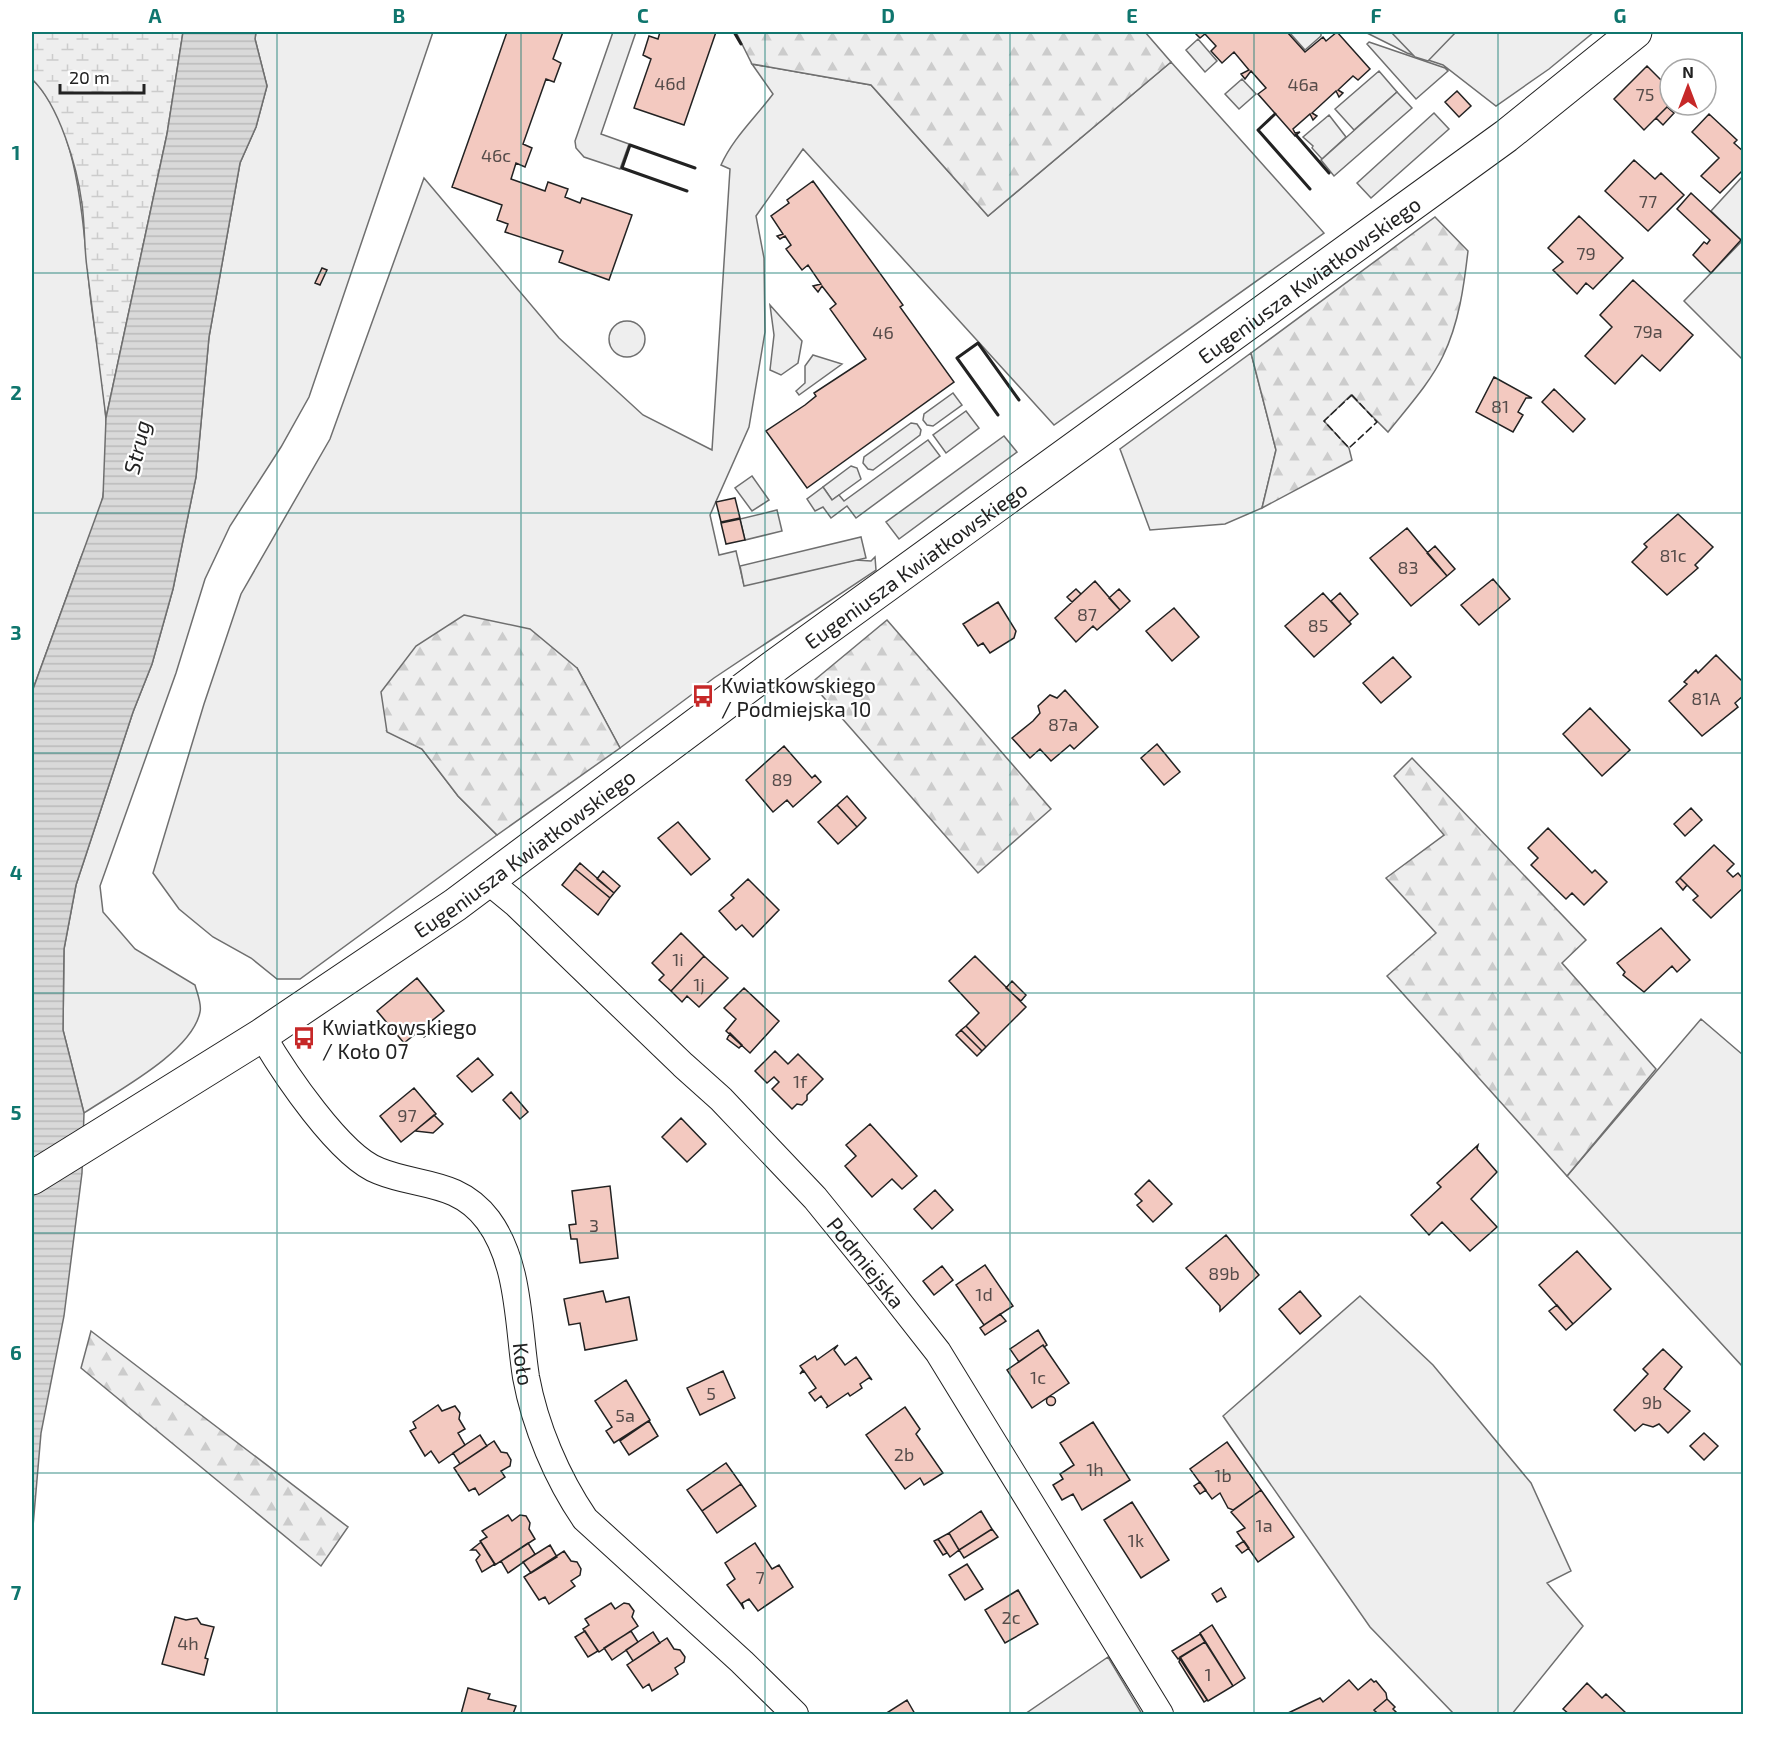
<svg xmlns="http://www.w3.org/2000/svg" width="1775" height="1746" viewBox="0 0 1775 1746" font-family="'Exo 2',sans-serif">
  <defs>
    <pattern id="forest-firs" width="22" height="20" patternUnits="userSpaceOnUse" patternTransform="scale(1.5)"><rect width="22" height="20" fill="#eee"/><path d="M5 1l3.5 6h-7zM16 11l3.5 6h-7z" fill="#ccc"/></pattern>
    <pattern id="wetland-marsh" width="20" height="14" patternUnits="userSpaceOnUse" patternTransform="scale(1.5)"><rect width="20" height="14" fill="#eee"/><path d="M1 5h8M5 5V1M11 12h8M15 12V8" fill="none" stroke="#ccc"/></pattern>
    <pattern id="water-rules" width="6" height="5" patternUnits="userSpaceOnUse" patternTransform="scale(1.5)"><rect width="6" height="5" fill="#d9d9d9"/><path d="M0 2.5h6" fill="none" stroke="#bababa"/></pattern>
  </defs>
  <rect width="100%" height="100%" fill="#fff"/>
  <path fill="#eee" stroke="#6f6f6f" stroke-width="1.5" d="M256,32H433L309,397L281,447L230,526L205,579L176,673L100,886L103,912L135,949L195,985C197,993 202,1004 200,1012C192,1052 117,1091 84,1113L63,1030L64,949L76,885L133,712L152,664L173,589L196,477L209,337L240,163L256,127L267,86L255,39Z
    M1289,32H1321V36L1305,50Z
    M1365,32H1594L1549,69L1496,106L1443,65L1407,53Z
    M1198,39L1217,61L1205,72L1186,50Z
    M1369,42L1445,68L1448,71L1416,99L1367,44Z
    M1171,62L1324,233L1054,425L803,149L756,216L764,258L765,332L749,427L710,515L719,555L736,551L744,585L855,560L871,561L875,557L876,570L714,678L620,748L577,668L387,731L422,749L458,796L497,835L300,979H277L251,958L213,937L179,909L153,873L204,704L241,594L330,439L424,178L559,338L643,415L712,450L730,169L721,165C733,138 755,118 773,94L752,64L871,85L988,216Z
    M1379,71L1397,92L1354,130L1335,109Z
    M32,79C82,126 83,237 91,302C99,365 114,432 103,496C99,518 88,540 80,560C64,604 48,648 32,692Z
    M1242,79L1256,94L1239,109L1225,94Z
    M1329,115L1346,137L1322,159L1312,148L1313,146L1303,137Z
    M1743,176V360L1684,301L1742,241L1711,211Z
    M770,305L802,341L798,363L781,375L770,370L774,335Z
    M609 339a18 18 0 1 1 36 0a18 18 0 1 1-36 0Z
    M1251,353L1276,450L1262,508L1225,524L1150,530L1120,449Z
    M813,355L842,364L799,395L796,391L805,383V366Z
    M953,393L962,405L933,426L927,425L923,420L924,414Z
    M911,423L917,424L921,430L920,435L873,470L868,469L863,463L864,457Z
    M851,466L857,468L861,479L832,500L823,487Z
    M1701,1019L1743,1055V1367L1567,1176Z
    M1360,1296L1433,1365L1531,1483L1571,1571L1547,1583L1583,1626L1512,1714H1454L1370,1627L1223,1416Z
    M1108,1657L1142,1714H1025Z"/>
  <path fill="url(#forest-firs)" stroke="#6f6f6f" stroke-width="1.5" d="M736,32H1145L1171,62L988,216L871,85L752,64Z
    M1435,217L1468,251C1464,286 1459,323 1443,356C1430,383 1407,408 1388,432L1351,395L1324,421L1349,448L1352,460L1262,508L1276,450L1251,353Z
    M464,615L530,629L577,668L620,748L497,835L458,796L422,749L387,732L381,692L416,646Z
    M887,620L1051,809L978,873L811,683Z
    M1412,758L1586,940L1562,963L1656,1069L1567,1176L1387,976L1436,933L1386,878L1444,835L1394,776Z
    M91,1331L348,1527L321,1566L81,1368Z"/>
  <path fill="url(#wetland-marsh)" stroke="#6f6f6f" stroke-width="1.5" d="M32,32H183L167,134L106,418C100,368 93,318 87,268C84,247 85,225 82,204C77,166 59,105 32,79Z"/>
  <path fill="#ededed" stroke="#6f6f6f" stroke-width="1.5" d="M613,32H636L601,134L629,144L620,169L584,157L576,148L575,141Z
    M1391,32H1456L1428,61L1415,57Z
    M1397,92L1412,108L1334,176L1321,160Z
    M1434,113L1449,129L1371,198L1357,183Z
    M966,411L979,428L946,453L933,435Z
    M1004,436L1017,452L899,539L886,522Z
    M928,440L940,456L856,518L847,506L831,518L823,507L815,511L807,499L823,487L832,500L839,495L844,501Z
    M752,476L769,500L752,511L735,488Z
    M777,510L782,531L745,540L740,519Z
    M861,537L866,558L744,586L740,566Z"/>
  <path fill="url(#water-rules)" stroke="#6f6f6f" stroke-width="1.5" d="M183,32H256L255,39L267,86L256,127L240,163L209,337L196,477L173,589L152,664L133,712L76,885L64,949L63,1030L84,1113L82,1173L64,1316L41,1433L32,1538V692L103,497L106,418L167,134Z"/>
  <path fill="#f3c9c0" stroke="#222" stroke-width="1.5" d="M507,32H563L553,59L561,63L554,82L546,79L523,144L532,148L525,167L516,163L511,179L545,191L548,182L568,189L565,197L580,203L582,198L632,215L609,280L559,262L563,251L505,232L508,224L497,220L502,205L452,187Z
    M660,32H716L684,125L634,108L651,59L643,55L649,36L658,39Z
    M1194,32H1287L1305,52L1323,37L1326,41L1337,32L1370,69L1358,80L1353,76L1338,90L1343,93L1339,97L1336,91L1312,113L1317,116L1313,120L1310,114L1293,129L1295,133L1300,132L1295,136L1258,94L1266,88L1251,71L1245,79L1241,74L1249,70L1234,52L1222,63L1211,51L1216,46L1205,34L1200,38Z
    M1647,66L1670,89V104L1644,130L1614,99Z
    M1457,91L1471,106L1459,117L1445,102Z
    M1667,107L1674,113L1663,125L1656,118Z
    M1709,114L1737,140L1734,143L1744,152V169L1720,193L1701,176L1719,158L1692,132Z
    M1634,160L1655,179L1661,173L1684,195L1648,231L1605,191Z
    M813,181L903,305L900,307L954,382L807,488L766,431L805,405L816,396L814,393L866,359L830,309L836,304L822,286L818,292L813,286L821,284L808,265L802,270L786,249L791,245L785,236L780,239L777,236L783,234L771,216L789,203L787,200Z
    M1691,193L1741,240L1711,273L1693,255L1704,242L1707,244L1710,240L1677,209Z
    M1579,216L1623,258L1593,289L1586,283L1577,294L1553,270L1563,262L1548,248Z
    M322,268L327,270L320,285L315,283Z
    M1633,280L1693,335L1660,371L1642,355L1615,384L1585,356L1612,327L1600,315Z
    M1494,377L1532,398H1526L1518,412L1523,415L1513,432L1476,412Z
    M1554,389L1585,419L1573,432L1542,402Z
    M735,498L740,518L721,522L716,502Z
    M1678,514L1713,547L1695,565L1698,568L1667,595L1632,562L1647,547L1644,544Z
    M740,519L745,540L726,544L721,523Z
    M1407,528L1447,576L1411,606L1370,558Z
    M1435,546L1455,569L1447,576L1427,553Z
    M1493,579L1510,599L1479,625L1461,605Z
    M1095,581L1120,610L1097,630L1093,626L1076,642L1055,618Z
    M1076,589L1081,594L1072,602L1067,597Z
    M1119,589L1130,601L1120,610L1109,598Z
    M1323,593L1351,624L1314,657L1285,626Z
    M1340,593L1358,614L1349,622L1331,601Z
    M998,602L1016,631L1014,638L990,653L983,643L978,646L963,624Z
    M1174,608L1199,637L1172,661L1146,631Z
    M1716,655L1744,683V695L1735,703L1738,707L1702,736L1669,701L1687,684L1684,682L1696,670L1698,673Z
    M1393,657L1411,677L1381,703L1363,683Z
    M1065,690L1098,727L1074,749L1070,745L1051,761L1040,749L1030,758L1012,738L1033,721L1040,713L1038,706L1050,695L1057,698Z
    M1590,708L1630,750L1602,776L1563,734Z
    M1157,744L1180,772L1164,785L1141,758Z
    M784,746L812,778L815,775L821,782L793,807L787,800L773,812L746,780Z
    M847,796L866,818L857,827L837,805Z
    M837,805L857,827L838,844L818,822Z
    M1691,808L1702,820L1685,836L1674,824Z
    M678,822L710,859L691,875L658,838Z
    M1548,828L1592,873L1595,870L1607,882L1584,905L1572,893L1566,899L1531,865L1538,858L1528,848Z
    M1714,845L1734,864L1727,871L1733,877L1738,873L1744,880V887L1711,918L1693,900L1698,896L1680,878Z
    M580,863L614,893L610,898L575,869Z
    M575,869L610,898L598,915L562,885Z
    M603,871L620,886L614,893L597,879Z
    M1680,878L1687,885L1683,890L1676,882Z
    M748,879L779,910L753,937L742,925L736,930L719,911L734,898L731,895Z
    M1661,928L1690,960L1677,972L1672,966L1644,992L1623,975L1625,972L1617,963Z
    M681,933L704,956L671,991L659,980L664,975L652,963Z
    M704,956L728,978L699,1007L687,996L682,1002L671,991Z
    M975,956L1026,1007L986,1047L966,1026L979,1013L949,981Z
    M417,978L444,1011L404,1043L377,1011Z
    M1012,981L1026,995L1021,1001L1006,988Z
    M744,988L779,1021L750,1053L726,1031L736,1019L724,1008Z
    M430,1022L434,1029L424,1037L419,1031Z
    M966,1026L986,1047L982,1051L961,1030Z
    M961,1030L982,1051L977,1056L956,1035Z
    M730,1033L742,1045L739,1048L727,1039Z
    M775,1051L788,1064L798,1054L823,1079L807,1095V1100L802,1105L797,1104L792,1109L772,1089L779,1082L774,1077L767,1083L755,1071Z
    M478,1058L493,1075L472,1092L457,1076Z
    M414,1088L436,1114L401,1142L380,1116Z
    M511,1092L528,1112L520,1119L503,1100Z
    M434,1115L443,1124L433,1133L415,1131Z
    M681,1118L706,1144L687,1162L662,1137Z
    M870,1124L917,1176L902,1189L892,1179L872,1197L845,1166L856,1156L846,1145Z
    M1478,1145L1477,1149L1497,1172L1471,1199L1497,1227L1470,1251L1442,1222L1429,1235L1411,1215L1441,1187L1437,1183Z
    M1149,1180L1172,1204L1153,1222L1137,1205L1142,1201L1135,1194Z
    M610,1186L618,1258L580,1263L577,1239H571L569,1225L576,1224L572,1191Z
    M935,1190L953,1210L932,1229L914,1209Z
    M1226,1235L1259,1275L1220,1311V1306L1186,1268Z
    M1577,1251L1611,1289L1573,1324L1539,1285Z
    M985,1265L1013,1306L984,1325L956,1285Z
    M942,1266L953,1280L934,1295L923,1281Z
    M603,1291L606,1302L629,1297L637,1340L585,1350L580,1323L569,1325L564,1299Z
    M1300,1291L1321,1316L1300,1334L1279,1309Z
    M1557,1305L1573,1324L1566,1330L1549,1311Z
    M1000,1314L1006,1321L985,1335L980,1328Z
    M1038,1330L1047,1345L1044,1347L1043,1345L1019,1362L1010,1349Z
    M838,1345L834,1350L845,1365L856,1357L872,1380L869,1378L860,1384L862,1388L850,1396L848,1393L826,1408L828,1406L821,1396L815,1401L809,1393L816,1388L804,1371L800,1374L803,1370L800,1366L815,1356L817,1360Z
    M1043,1345L1069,1383L1032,1408L1007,1370Z
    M1663,1349L1682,1367L1664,1389L1690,1411L1668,1433L1659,1424L1653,1427L1643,1424L1635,1431L1614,1410L1648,1374L1643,1369Z
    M723,1371L735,1398L700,1415L687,1388Z
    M626,1380L650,1420L614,1443L606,1431L612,1427L595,1401Z
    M1046.5 1401a4.5 4.5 0 1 1 9 0a4.5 4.5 0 1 1-9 0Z
    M438,1405L442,1411L455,1406L460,1413L459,1419L465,1429L458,1433L465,1445L439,1463L431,1451L425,1456L410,1431L416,1428L413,1422Z
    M905,1407L920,1429L916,1434L943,1473L924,1485L920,1478L905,1489L866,1435Z
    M649,1421L658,1436L629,1455L620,1441Z
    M1093,1422L1130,1480L1082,1510L1073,1494L1062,1500L1053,1485L1063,1479L1060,1474L1074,1465L1060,1443Z
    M1704,1433L1718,1446L1704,1460L1690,1446Z
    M480,1435L487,1446L460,1464L453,1453Z
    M494,1441L501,1452L507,1453L511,1460L510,1466L501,1471L505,1477L479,1495L475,1488L469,1491L454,1468Z
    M1227,1442L1261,1490L1233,1510L1228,1508L1220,1493L1212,1499L1190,1469Z
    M726,1463L741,1484L702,1511L687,1490Z
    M1200,1482L1206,1490L1200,1494L1194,1486Z
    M741,1484L756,1506L717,1533L702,1511Z
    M1261,1490L1294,1537L1258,1562L1237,1532L1245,1528L1231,1512Z
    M1132,1502L1169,1560L1141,1578L1104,1520Z
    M981,1511L992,1529L959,1550L949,1533Z
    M508,1515L512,1521L520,1515L526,1516L530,1523L529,1529L535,1539L495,1565L480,1541L487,1537L482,1531Z
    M992,1529L998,1537L964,1558L959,1550Z
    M949,1533L959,1550L950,1557L938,1539Z
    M938,1539L947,1553L943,1555L934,1541Z
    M1244,1541L1249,1548L1242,1553L1236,1546Z
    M481,1542L495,1564L482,1572L476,1560L480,1555L476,1550H471Z
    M528,1543L535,1554L508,1573L501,1561Z
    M755,1543L772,1569L779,1565L793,1587L758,1611L749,1599L742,1603L744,1609L741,1604L727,1585L735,1579L725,1563Z
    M550,1545L557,1557L531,1573L523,1562Z
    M564,1551L571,1561L577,1562L581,1569L580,1575L571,1581L575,1586L549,1604L545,1597L539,1600L524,1577Z
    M967,1564L983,1589L965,1600L949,1575Z
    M1221,1588L1226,1597L1217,1602L1212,1594Z
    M1018,1590L1038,1624L1005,1643L985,1610Z
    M611,1603L615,1609L624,1603L629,1604L634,1611L632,1617L638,1626L599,1652L583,1629L589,1625L585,1619Z
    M175,1617L186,1620L197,1618L201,1624L214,1627L205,1658L208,1659L204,1675L162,1664Z
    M1212,1625L1245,1678L1233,1686L1200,1633Z
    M585,1631L598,1651L588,1657L575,1637Z
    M631,1631L638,1642L612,1660L604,1648Z
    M653,1632L660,1643L633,1661L626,1650Z
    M1200,1634L1205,1642L1178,1659L1172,1651Z
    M667,1638L674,1649L680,1650L685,1657L684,1662L675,1668L678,1674L671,1679L652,1691L649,1684L643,1688L627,1665Z
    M1205,1642L1233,1686L1208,1701L1180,1657Z
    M1180,1659L1207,1700L1204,1702L1179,1662Z
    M1371,1679L1374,1682L1376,1681L1386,1693L1387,1699L1374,1710L1378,1714H1286L1320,1698L1323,1702L1349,1680L1358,1690Z
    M1587,1683L1602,1698L1606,1694L1627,1714H1569L1563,1709Z
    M468,1688L490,1694L488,1699L516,1706L513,1714H461Z
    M1387,1699L1395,1707L1393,1709L1398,1714H1378L1374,1710Z
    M907,1700L915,1714H885Z"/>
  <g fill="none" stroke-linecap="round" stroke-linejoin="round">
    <g stroke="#222" stroke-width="28">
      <g id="street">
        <path id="s1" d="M488,881L516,904L683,1065L721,1099L815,1198L876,1273L938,1352L1160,1714"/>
        <path id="s2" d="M262,1035C283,1071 340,1157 379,1171C418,1187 458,1180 488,1220C520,1263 518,1326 526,1377C535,1426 557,1478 585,1519L742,1662L795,1714"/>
      </g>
    </g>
    <g stroke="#222" stroke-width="35">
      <g id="secondary">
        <path id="s3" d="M32,1178L262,1035L455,905L779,663L1506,136L1635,32"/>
      </g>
    </g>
    <use href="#street" stroke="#fff" stroke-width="26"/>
    <use href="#secondary" stroke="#fff" stroke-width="33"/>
    <path stroke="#222" stroke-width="1.5" stroke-dasharray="8 3" stroke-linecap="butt" d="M1352,395L1377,422L1349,448L1324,421Z"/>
    <path stroke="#222" stroke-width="3" d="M734,32L741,44
      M1275,114L1258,130L1310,189
      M1296,135L1329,173
      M687,191L622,168L630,145L695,168
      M998,415L957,358L978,343L1019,400"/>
  </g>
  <path fill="none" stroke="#0f766e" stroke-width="1.5" stroke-opacity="0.55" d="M277,32V1714M521,32V1714M765,32V1714M1010,32V1714M1254,32V1714M1498,32V1714M32,273H1744M32,513H1744M32,753H1744M32,993H1744M32,1233H1744M32,1473H1744"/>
  <defs>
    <g id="bus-bare" transform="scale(1.8)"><path d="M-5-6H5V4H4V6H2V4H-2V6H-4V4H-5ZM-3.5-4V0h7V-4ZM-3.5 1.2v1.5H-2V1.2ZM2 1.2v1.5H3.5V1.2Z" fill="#c62828" stroke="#fff" stroke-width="2.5" paint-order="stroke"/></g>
  </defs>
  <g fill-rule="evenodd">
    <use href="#bus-bare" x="703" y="696"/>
    <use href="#bus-bare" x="304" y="1038"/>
  </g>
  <g text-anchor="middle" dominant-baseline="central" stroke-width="4.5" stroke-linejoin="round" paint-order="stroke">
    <g font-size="18" fill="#564c4a">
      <text x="670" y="83">46d</text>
      <text x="1303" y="84">46a</text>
      <text x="1645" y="94">75</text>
      <text x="496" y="155">46c</text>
      <text x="1648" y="201">77</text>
      <text x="1586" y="253">79</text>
      <text x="1648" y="331">79a</text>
      <text x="883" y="332">46</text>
      <text x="1500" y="406">81</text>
      <text x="1673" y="555">81c</text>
      <text x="1408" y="567">83</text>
      <text x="1087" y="614">87</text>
      <text x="1318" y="625">85</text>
      <text x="1706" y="698">81A</text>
      <text x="1063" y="724">87a</text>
      <text x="782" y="779">89</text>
      <text x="678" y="959">1i</text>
      <text x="699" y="984">1j</text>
      <text x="800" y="1081">1f</text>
      <text x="407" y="1115">97</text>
      <text x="594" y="1225">3</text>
      <text x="1224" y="1273">89b</text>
      <text x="984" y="1294">1d</text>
      <text x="1038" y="1377">1c</text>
      <text x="711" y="1393">5</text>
      <text x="1652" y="1402">9b</text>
      <text x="625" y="1415">5a</text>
      <text x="904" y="1454">2b</text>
      <text x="1095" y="1469">1h</text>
      <text x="1223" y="1475">1b</text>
      <text x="1264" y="1525">1a</text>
      <text x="1136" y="1540">1k</text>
      <text x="760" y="1577">7</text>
      <text x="1011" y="1617">2c</text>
      <text x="188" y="1643">4h</text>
      <text x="1208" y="1674">1</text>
    </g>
    <g font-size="21" fill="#222" stroke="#fff">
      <text stroke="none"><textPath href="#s3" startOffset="1562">Eugeniusza Kwiatkowskiego</textPath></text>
      <text stroke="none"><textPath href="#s3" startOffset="1076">Eugeniusza Kwiatkowskiego</textPath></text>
      <text stroke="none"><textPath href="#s3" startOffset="590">Eugeniusza Kwiatkowskiego</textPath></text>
      <text stroke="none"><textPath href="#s1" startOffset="538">Podmiejska</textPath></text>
      <text stroke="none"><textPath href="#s2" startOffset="454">Koło</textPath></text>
    </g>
    <g font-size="21" fill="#222" stroke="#fff" text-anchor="start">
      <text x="721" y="684">Kwiatkowskiego<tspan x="721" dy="24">/ Podmiejska 10</tspan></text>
      <text x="322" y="1026">Kwiatkowskiego<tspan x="322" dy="24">/ Koło 07</tspan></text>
    </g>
    <g font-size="22" font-style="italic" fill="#222" stroke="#fff">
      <text transform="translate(136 447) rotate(-77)">Strug</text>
    </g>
  </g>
  <rect width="1775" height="1746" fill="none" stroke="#ffffff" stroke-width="66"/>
  <g transform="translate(1688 87)"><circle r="28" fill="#ffffff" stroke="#a7a7a7" stroke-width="1.5"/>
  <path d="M0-4.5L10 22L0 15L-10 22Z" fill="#c62828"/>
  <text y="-9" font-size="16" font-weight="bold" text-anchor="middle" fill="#222222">N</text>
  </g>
  <path d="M60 84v9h84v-9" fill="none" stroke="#222222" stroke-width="3"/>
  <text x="69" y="84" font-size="18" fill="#222222" stroke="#ffffff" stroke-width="4.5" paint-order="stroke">20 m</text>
  <rect x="33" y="33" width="1709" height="1680" fill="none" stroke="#0f766e" stroke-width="2"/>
  <g font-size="20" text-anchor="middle" font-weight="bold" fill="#0f766e">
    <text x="155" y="23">A</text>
    <text x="399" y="23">B</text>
    <text x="643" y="23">C</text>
    <text x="888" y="23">D</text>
    <text x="1132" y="23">E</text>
    <text x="1376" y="23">F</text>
    <text x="1620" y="23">G</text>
    <text x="16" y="160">1</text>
    <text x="16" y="400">2</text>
    <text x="16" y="640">3</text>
    <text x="16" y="880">4</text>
    <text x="16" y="1120">5</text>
    <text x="16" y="1360">6</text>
    <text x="16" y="1600">7</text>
  </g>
</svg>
